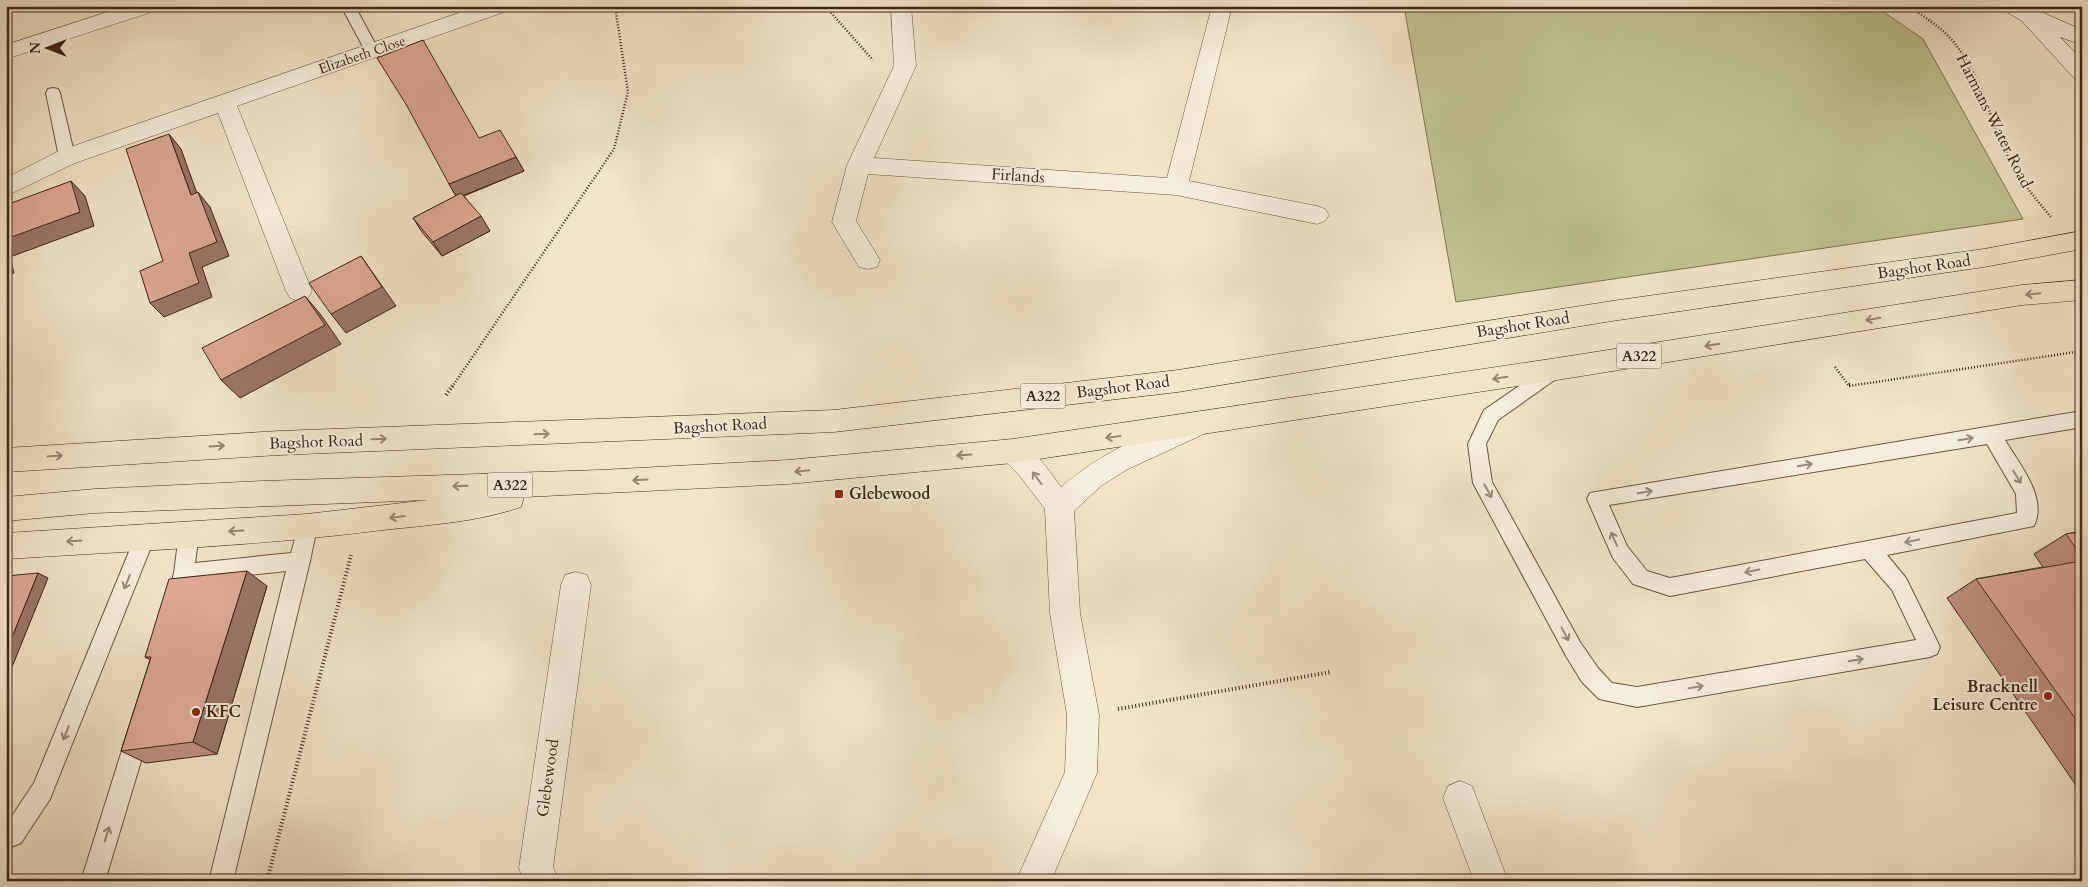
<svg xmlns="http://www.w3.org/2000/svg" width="2088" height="887" viewBox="0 0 2088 887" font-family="Cardo,serif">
  <rect width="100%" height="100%" fill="#f1e4c7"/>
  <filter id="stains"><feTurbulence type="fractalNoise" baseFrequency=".004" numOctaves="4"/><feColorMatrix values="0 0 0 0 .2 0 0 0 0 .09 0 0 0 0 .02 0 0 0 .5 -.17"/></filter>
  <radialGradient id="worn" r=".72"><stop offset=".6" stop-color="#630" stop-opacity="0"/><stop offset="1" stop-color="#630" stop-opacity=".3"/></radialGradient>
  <path fill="#c1c291" stroke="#807454" d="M1404,6H1875L1923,39L2023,219L1456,302Z"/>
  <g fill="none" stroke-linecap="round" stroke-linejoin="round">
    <g stroke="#6b5642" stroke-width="2">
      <path id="lane" d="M341,6H355L379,51L377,54H367Z
        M53,88L58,89L60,93L75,157L73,161L67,162L61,161L59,157L46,93L48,89Z
        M1557,362L1563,364L1566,369L1563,374L1498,420L1486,444L1492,482L1580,642L1598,668L1612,683L1637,687L1916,640L1892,590L1865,559L1670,596L1633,584L1613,558L1587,499L1590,493L2082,411V427L2005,440C2019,464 2048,497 2034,526L1887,555L1906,578L1940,647L1937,654L1930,657L1637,707L1599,699L1582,682L1566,656L1473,483L1468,444L1484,410L1551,364ZM1987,444L2016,494L2017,513L1670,578L1647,571L1627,546L1609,505Z
        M307,518L314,521L317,527L310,561L233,881H209L286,571L192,581L183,609L176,611L169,609L166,602L174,573L179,534L182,528L189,525L196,528L199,534L195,563L291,553L300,521Z
        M145,528L152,531L155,537L50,799L21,843L6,849V825L34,783L135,537L138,531Z
        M139,720L147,723L150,731L105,881H81L128,731L131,723Z"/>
    </g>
    <g stroke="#6b5642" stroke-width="1">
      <path id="street" d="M126,6H158L155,11L6,59V45Z
        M479,6H510L507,11L237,106L312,291L308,298L299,301L290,298L286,291L218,113L75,163L6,196V178L59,151Z
        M891,6H911L916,66L874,158L1167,178L1212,6H1232L1189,181L1317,206L1325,209L1329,215L1325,221L1317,224L1176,195L868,174L856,221L880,260L877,267L868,269L859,267L832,222L847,165L894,66Z
        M1196,414L1206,417L1210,425L1206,433L1126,470L1101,486L1074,511L1080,613L1099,715L1097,773L1051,881H1016L1065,772L1067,715L1050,613L1045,509L1019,475L1003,459L999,451L1003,443C1007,442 1011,439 1014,440C1031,442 1051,474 1061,487C1098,455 1150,430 1196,414Z
        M576,572L587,575L591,585L553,867L559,881H524L519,868L561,585L565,575Z
        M1460,781L1472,786L1508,881H1474L1443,798L1448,786Z"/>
    </g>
    <g stroke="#3e2616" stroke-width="1">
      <path id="secondary" d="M2002,6H2028L2082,30V45L2060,37L2082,60V80L2074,78L2022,21L2005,11Z"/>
    </g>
    <g stroke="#3e2616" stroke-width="1">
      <path id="highway" d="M2082,231V249L1984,267L1612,321L1178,392L834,432L279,455L6,472V448L279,431L834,410L1178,370L1612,301L1984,249Z
        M2082,280V300L2022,305L1557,380L1013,463L788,484L524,497L521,507C478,522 429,525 383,530C258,546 132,551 6,559V533L307,514L428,500L95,513L6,521V497L95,489L263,481L601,470L788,460L1013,439L1557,358L2022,285Z"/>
    </g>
    <path stroke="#3e2616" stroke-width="2.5" stroke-dasharray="1 2" stroke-linecap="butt" d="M825,6L873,60
      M1909,6C1923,16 1939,26 1951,39C1978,69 1988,112 2004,148C2015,174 2033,196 2051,217
      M1835,367L1849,386L2082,351
      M452,387L614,149L628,92L615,6"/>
    <path stroke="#3e2616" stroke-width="4" stroke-dasharray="1 2.5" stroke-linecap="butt" d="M1849,385H1852
      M446,395L453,385
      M1118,709L1331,672
      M267,881L351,555"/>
    <use href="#lane" fill="#f6eddb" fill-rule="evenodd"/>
    <use href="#street" fill="#f6eddb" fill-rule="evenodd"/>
    <use href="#secondary" fill="#f6eddb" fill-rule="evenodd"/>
    <use href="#highway" fill="#f1e4c7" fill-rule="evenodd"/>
  </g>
  <path fill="#be907f" stroke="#3e2616" d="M479,138L516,157L524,171L464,196L490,231L442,256L422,232L413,218L456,196L449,184Z
    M2082,531V794L1947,598L1976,579L2043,567L2034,554L2066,534Z
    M267,586L217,754L146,763L121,751L150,660L145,657Z"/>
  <path fill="#9b7668" stroke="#3e2616" d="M169,134L181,149L203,210L191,195Z
    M516,157L524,171L457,198L449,184Z
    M71,181L85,196L94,226L10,257L14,273L6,276V239Z
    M198,192L210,207L229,256L202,267L212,297L164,317L150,303L189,253Z
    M481,216L490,231L442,256L433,242Z
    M361,256L396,306L346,333L331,314Z
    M305,296L321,315L341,344L240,398L221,380Z
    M247,571L267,586L217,754L193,742Z
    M38,573L48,578L6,682V652Z"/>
  <path fill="#dda894" stroke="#3e2616" d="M423,40L479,138L500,130L516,157L449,184L407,106L377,58Z
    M169,134L191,195L198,192L217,242L189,253L199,283L150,303L140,271L163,261L126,149Z
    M71,181L80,212L6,239V205Z
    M461,193L481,216L433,242L413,218Z
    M361,256L382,287L331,314L309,283Z
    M305,296L325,325L221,380L202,348Z
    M2082,531V557L2066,534Z
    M2082,561V728L1976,579Z
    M247,571L193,742L121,751L151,657H145L169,579Z
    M38,573L6,652V576Z"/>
  <defs><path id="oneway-shaft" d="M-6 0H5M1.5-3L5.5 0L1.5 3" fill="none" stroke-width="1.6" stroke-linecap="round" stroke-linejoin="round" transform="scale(1.25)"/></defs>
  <g stroke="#98856e">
    <use href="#oneway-shaft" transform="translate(2033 294) rotate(174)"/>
    <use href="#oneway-shaft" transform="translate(1873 319) rotate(171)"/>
    <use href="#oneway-shaft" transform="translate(1712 345) rotate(171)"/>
    <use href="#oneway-shaft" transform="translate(1500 378) rotate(171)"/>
    <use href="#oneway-shaft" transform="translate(542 434) rotate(-2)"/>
    <use href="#oneway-shaft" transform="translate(1113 437) rotate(172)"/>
    <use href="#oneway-shaft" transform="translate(379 439) rotate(-2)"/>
    <use href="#oneway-shaft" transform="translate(217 446) rotate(-3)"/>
    <use href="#oneway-shaft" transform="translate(964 455) rotate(176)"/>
    <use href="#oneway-shaft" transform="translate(55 456) rotate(-4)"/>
    <use href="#oneway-shaft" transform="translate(802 471) rotate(174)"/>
    <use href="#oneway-shaft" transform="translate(640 480) rotate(177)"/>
    <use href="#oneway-shaft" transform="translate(460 486) rotate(178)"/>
    <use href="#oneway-shaft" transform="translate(397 517) rotate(172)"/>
    <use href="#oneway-shaft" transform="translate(236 531) rotate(177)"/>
    <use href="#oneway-shaft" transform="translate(74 541) rotate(176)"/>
  </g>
  <g stroke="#9a8a78">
    <use href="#oneway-shaft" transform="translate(1966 439) rotate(-9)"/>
    <use href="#oneway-shaft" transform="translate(1805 465) rotate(-9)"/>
    <use href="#oneway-shaft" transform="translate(2017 477) rotate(59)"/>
    <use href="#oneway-shaft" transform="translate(1037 478) rotate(-127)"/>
    <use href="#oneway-shaft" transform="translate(1488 491) rotate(61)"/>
    <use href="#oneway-shaft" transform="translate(1645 492) rotate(-9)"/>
    <use href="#oneway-shaft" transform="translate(1614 539) rotate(-114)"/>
    <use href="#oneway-shaft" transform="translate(1912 541) rotate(169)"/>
    <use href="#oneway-shaft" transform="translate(1752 571) rotate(169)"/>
    <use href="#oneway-shaft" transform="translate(127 582) rotate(112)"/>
    <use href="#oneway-shaft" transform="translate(1565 634) rotate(62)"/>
    <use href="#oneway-shaft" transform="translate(1856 660) rotate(-10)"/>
    <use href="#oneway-shaft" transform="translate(1696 687) rotate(-10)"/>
    <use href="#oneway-shaft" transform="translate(66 733) rotate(112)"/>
    <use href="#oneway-shaft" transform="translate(107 834) rotate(-73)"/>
  </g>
  <g fill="#8f2418" stroke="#f6eddb" stroke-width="2">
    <rect x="834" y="489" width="10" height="10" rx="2.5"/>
    <circle cx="2048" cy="696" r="5"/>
    <circle cx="196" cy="712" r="5"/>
  </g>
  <g text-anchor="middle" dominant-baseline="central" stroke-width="4" stroke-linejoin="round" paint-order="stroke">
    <g font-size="14" fill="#3e2616" stroke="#f6eddb">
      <text transform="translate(362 55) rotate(-19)">Elizabeth Close</text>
    </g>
    <g fill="#f6eddb" stroke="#756251" stroke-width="1">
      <rect x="1616.5" y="343.5" width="45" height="25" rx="4"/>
      <rect x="1020.5" y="383.5" width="45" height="25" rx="4"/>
      <rect x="487.5" y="472.5" width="45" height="25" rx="4"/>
    </g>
    <g font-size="15" font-weight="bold" fill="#3e2616">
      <text x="1639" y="356">A322</text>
      <text x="1043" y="396">A322</text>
      <text x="510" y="485">A322</text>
    </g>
    <g font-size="16" fill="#3e2616" stroke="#f6eddb">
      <text transform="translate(1994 121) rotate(63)">Harmans Water Road</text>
      <text transform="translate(1018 176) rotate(4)">Firlands</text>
      <text transform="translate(1924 267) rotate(-8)">Bagshot Road</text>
      <text transform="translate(1523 325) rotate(-9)">Bagshot Road</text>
      <text transform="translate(1123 387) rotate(-7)">Bagshot Road</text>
      <text transform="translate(720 426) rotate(-3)">Bagshot Road</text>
      <text transform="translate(316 442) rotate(-2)">Bagshot Road</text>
      <text transform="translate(548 778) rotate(-82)">Glebewood</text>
    </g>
    <g font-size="16" font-weight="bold" fill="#3e2616" stroke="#f6eddb" text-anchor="start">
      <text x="849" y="494">Glebewood</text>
      <text x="2038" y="687" text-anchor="end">Bracknell<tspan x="2038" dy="18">Leisure Centre</tspan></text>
      <text x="206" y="712">KFC</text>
    </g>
  </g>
  <rect width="2088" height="887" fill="none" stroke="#f1e4c7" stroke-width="25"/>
  <rect x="8" y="8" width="2073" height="872" fill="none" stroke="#3e2616" stroke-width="2.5"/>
  <rect x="12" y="12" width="2063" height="862" fill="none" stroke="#3e2616"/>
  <g transform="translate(48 48) rotate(270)" stroke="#f6eddb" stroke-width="4" paint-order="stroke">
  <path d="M0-4L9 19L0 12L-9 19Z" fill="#3e2616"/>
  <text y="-8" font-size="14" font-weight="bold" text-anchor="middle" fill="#3e2616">N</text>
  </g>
  <rect width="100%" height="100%" filter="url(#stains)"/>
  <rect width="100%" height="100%" fill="url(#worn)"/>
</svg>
